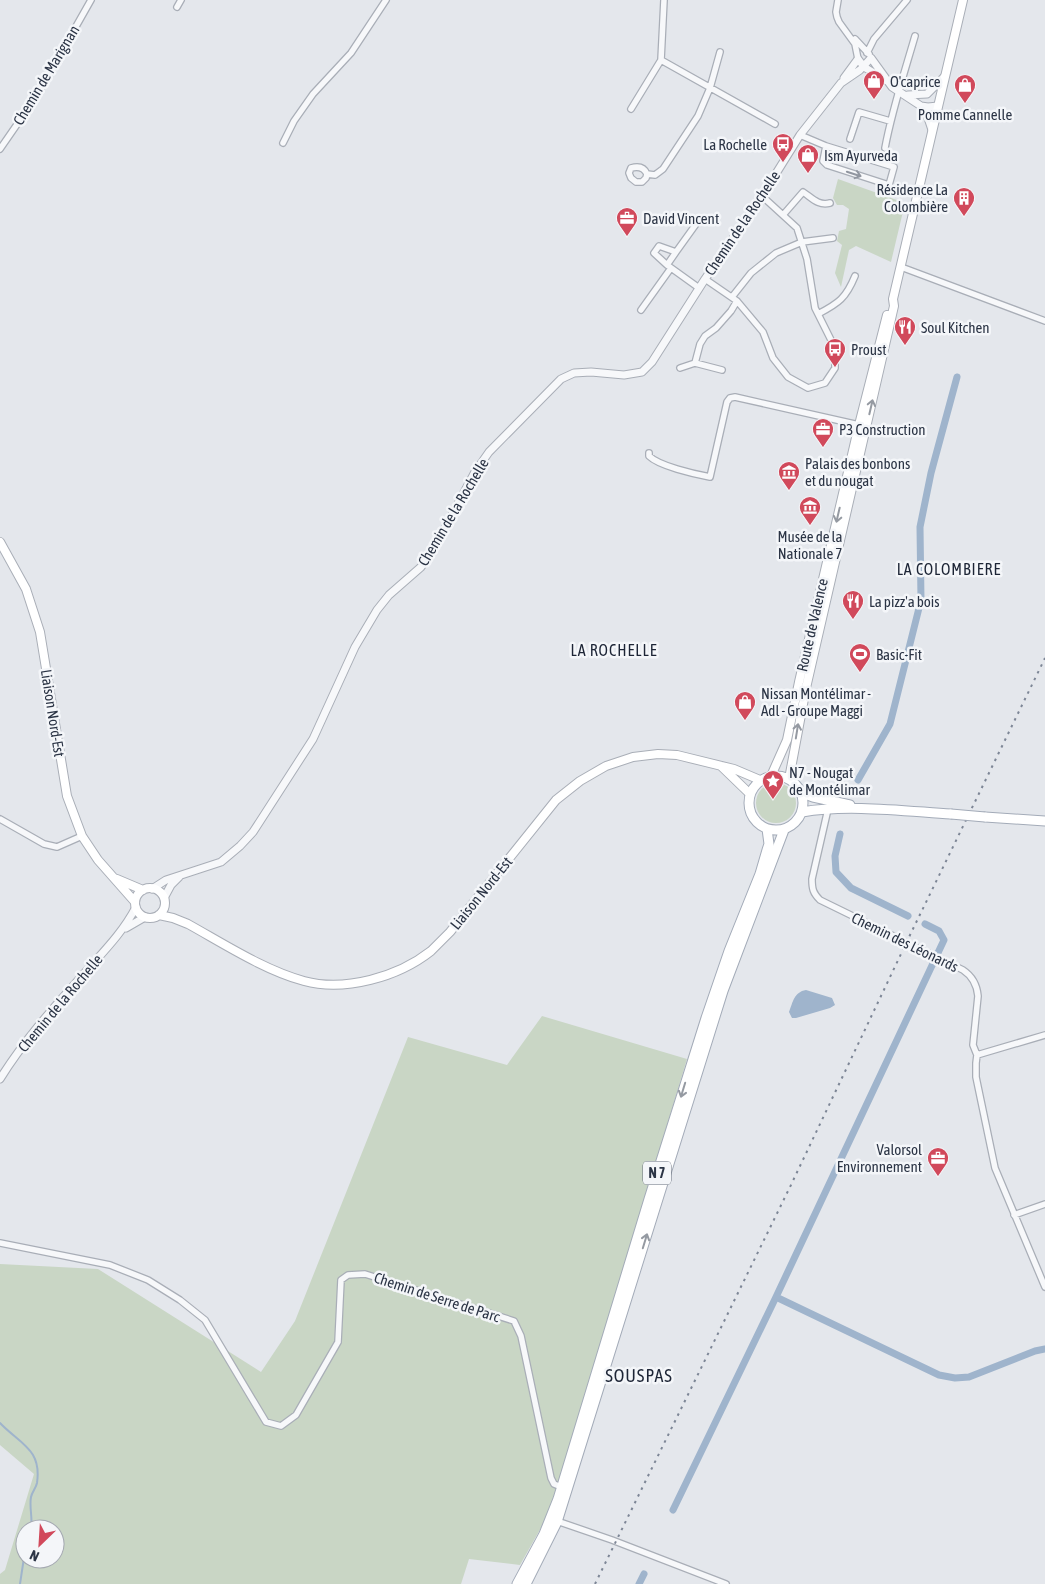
<svg xmlns="http://www.w3.org/2000/svg" width="1045" height="1584" viewBox="0 0 1045 1584" font-family="'Asap Condensed',sans-serif">
  <rect width="100%" height="100%" fill="#e4e7ec"/>
  <path fill="#c9d6c5" fill-rule="evenodd" d="M838,179L905,203L891,262L856,246L849,250L841,287L835,273L842,245L837,241L839,231L846,229L849,209L843,205H837L833,198Z
    M756 803a20 20 0 1 1 40 0a20 20 0 1 1-40 0Z
    M542,1016L687,1059L551,1510L520,1565L469,1559L461,1584H0V1574L5,1570L34,1474L0,1445V1264L98,1269L261,1372L295,1321L408,1037L507,1065ZM25,1529H55V1559H25Z"/>
  <path fill="#9fb4cc" d="M806,990L832,998L835,1005L830,1008L796,1018H792L789,1012C793,1002 794,992 806,990Z"/>
  <g fill="none" stroke-linecap="round" stroke-linejoin="round">
    <path stroke="#9fb4cc" stroke-width="2" d="M0,1423C20,1444 42,1449 37,1483C36,1488 32,1492 31,1497C29,1507 33,1519 31,1529
      M20,1584L25,1551"/>
    <path stroke="#9fb4cc" stroke-width="7" d="M858,780L890,724L921,600L920,527L931,473L957,377
      M840,834L835,856L836,872L851,888L908,916
      M776,1297L939,1375L955,1378L969,1377L1035,1351L1045,1349
      M673,1510L776,1297L944,940L939,931L925,924
      M639,1584L644,1574"/>
    <g stroke="#a9aeb7" stroke-width="8">
      <path id="minor" d="M838,0L836,12L837,17L839,22L855,44L858,59
        M177,7L181,0
        M855,39L869,54
        M867,53L874,39L907,0
        M661,60L775,124
        M631,109L661,60L664,0
        M800,135L826,146L894,167L889,185L827,165L823,161L826,146
        M850,139L859,112L890,121
        M283,143L294,121L313,94L351,53L386,0
        M885,148C892,110 904,74 915,36
        M0,149L36,97L91,0
        M647,174C644,167 638,166 631,168L629,173L631,178L636,182H642L646,178L647,174L655,175L663,169L698,116L710,88L720,52
        M783,215L803,192C812,198 818,206 830,203
        M699,220L676,252L659,246L654,253L667,265L699,288
        M667,265L676,252
        M901,267L1045,321
        M705,279L737,301L763,332L773,358L788,377L808,388L825,383L835,368V348L815,308L807,259L797,228L762,196
        M732,297L751,273L776,253L802,242L833,238
        M641,310L671,268
        M818,314C839,303 846,298 855,276
        M680,368L695,363
        M722,370L695,363L700,344L705,336L716,328L731,311L737,301
        M649,453V456C659,466 694,474 710,477L727,402L730,398L735,397L859,425
        M828,809L812,879C812,889 813,893 820,900L963,970C972,976 977,985 978,996L973,1045L977,1055L976,1063V1077L995,1168L1045,1287
        M0,819L44,844L57,847L82,836
        M977,1055L1045,1035
        M1014,1215L1045,1204
        M0,1243L110,1265L148,1280L180,1300L205,1320L266,1422L281,1426L296,1415L338,1342L341,1280L348,1275L365,1274L514,1321L521,1336L551,1478L554,1484L564,1488
        M554,1520L612,1540L726,1584"/>
    </g>
    <g stroke="#a9aeb7" stroke-width="9">
      <path id="tertiary" d="M844,78L858,59L864,67L887,81
        M908,95L927,94L945,76
        M921,106L928,107L938,106
        M152,889L166,880L221,862L240,846L253,832L313,739L355,647L377,610L389,595L421,567L432,552L475,472L489,452L561,379L574,373L591,372L624,375L642,372L652,362L705,279L762,196L800,135L841,83L860,70L871,58L892,87L921,106L927,115L932,130
        M164,898L171,885L179,877
        M126,928L145,917
        M0,1079C23,1042 52,1009 81,977C101,954 122,934 136,907"/>
    </g>
    <g stroke="#a9aeb7" stroke-width="10">
      <path id="secondary" d="M0,542L26,589L40,632L67,796L82,836L98,860L135,902
        M721,766L750,794
        M771,776L787,740L799,682L859,425L887,315
        M789,779L806,688L894,306L893,299L963,0
        M117,879L143,890
        M135 903a15 15 0 1 1 30 0a15 15 0 1 1-30 0Z
        M159,915L173,918L188,924C224,944 264,970 304,981C345,992 398,977 431,951C437,945 444,938 450,932L556,800L580,781L606,766L633,757L658,754L677,755L734,769L760,780"/>
    </g>
    <g stroke="#a3abb8" stroke-width="11">
      <path id="primary" d="M749 803a27 27 0 1 1 54 0a27 27 0 1 1-54 0Z
        M802,793L813,797L850,805
        M802,812C847,804 904,811 951,814
        M985,817L1045,821
        M517,1584L544,1534L558,1499L649,1199L706,1018L729,951L760,874L767,850L769,844L767,829
        M526,1584L557,1522L723,991L784,830"/>
    </g>
    <use href="#minor" stroke="#f7f8fa" stroke-width="5.5"/>
    <use href="#tertiary" stroke="#f7f8fa" stroke-width="7"/>
    <use href="#secondary" stroke="#fff" stroke-width="8"/>
    <use href="#primary" stroke="#fff" stroke-width="9"/>
    <path stroke="#7d8696" stroke-width="2" stroke-dasharray="2.5 5" stroke-linecap="butt" d="M595,1584L790,1187L911,933L1045,658"/>
    <g stroke="#a3abb8" stroke-width="11" stroke-linecap="butt">
      <path id="primary-bridge" d="M951,814L985,817"/>
    </g>
    <use href="#primary-bridge" stroke="#fff" stroke-width="9"/>
  </g>
  <defs><path id="oneway-shaft" d="M-6 0H5M1.5-3L5.5 0L1.5 3" fill="none" stroke-width="1.6" stroke-linecap="round" stroke-linejoin="round" transform="scale(1.25)"/></defs>
  <use stroke="#9196a0" href="#oneway-shaft" transform="translate(854 174) rotate(18)"/>
  <g stroke="#959aa2">
    <use href="#oneway-shaft" transform="translate(871 407) rotate(-77)"/>
    <use href="#oneway-shaft" transform="translate(838 515) rotate(103)"/>
    <use href="#oneway-shaft" transform="translate(797 731) rotate(-81)"/>
    <use href="#oneway-shaft" transform="translate(683 1090) rotate(107)"/>
    <use href="#oneway-shaft" transform="translate(645 1241) rotate(-73)"/>
  </g>
  <defs>
    <g id="shop-pin" transform="scale(1.125)"><path d="M0 17L-7.5 6A9.5 9.5 0 1 1 7.5 6Z" fill="#d1495b" stroke="#f4f6f9"/><path d="M-5-2.5h2.3a2.7 3.5 0 0 1 5.4 0H5L5.5 6h-11ZM-1.5-2.5h3a1.5 2.3 0 0 0-3 0Z" fill="#fff"/></g>
    <g id="bus-pin" transform="scale(1.125)"><path d="M0 17L-7.5 6A9.5 9.5 0 1 1 7.5 6Z" fill="#d1495b" stroke="#f4f6f9"/><path d="M-5-6H5V4H4V6H2V4H-2V6H-4V4H-5ZM-3.5-4V0h7V-4ZM-3.5 1.2v1.5H-2V1.2ZM2 1.2v1.5H3.5V1.2Z" fill="#fff"/></g>
    <g id="building-pin" transform="scale(1.125)"><path d="M0 17L-7.5 6A9.5 9.5 0 1 1 7.5 6Z" fill="#d1495b" stroke="#f4f6f9"/><path d="M-4-6H4V6H1V3H-1V6H-4ZM-2.5-4.3h1.7v1.8h-1.7ZM.8-4.3h1.7v1.8H.8ZM-2.5-1h1.7V.8h-1.7ZM.8-1h1.7V.8H.8Z" fill="#fff"/></g>
    <g id="office-pin" transform="scale(1.125)"><path d="M0 17L-7.5 6A9.5 9.5 0 1 1 7.5 6Z" fill="#d1495b" stroke="#f4f6f9"/><path d="M-6-3h4V-5.5h4V-3h4V5H-6ZM-1-4.5V-3h2v-1.5ZM-6 0V1H6V0Z" fill="#fff"/></g>
    <g id="restaurant-pin" transform="scale(1.125)"><path d="M0 17L-7.5 6A9.5 9.5 0 1 1 7.5 6Z" fill="#d1495b" stroke="#f4f6f9"/><path d="M-5-6h1v4h1v-4h1v4h1v-4h1v5L-1.5 .5V6h-2V.5L-5-1ZM5-6V6H3V1.5H1.5Q1.5-4 5-6Z" fill="#fff"/></g>
    <g id="museum-pin" transform="scale(1.125)"><path d="M0 17L-7.5 6A9.5 9.5 0 1 1 7.5 6Z" fill="#d1495b" stroke="#f4f6f9"/><path d="M0-6L6-3V-2H-6V-3ZM-5-1h2V3h-2ZM-1-1h2V3h-2ZM3-1h2V3H3ZM-6 4H6V6H-6Z" fill="#fff"/></g>
    <g id="stadium-pin" transform="scale(1.125)"><path d="M0 17L-7.5 6A9.5 9.5 0 1 1 7.5 6Z" fill="#d1495b" stroke="#f4f6f9"/><path d="M0-5a6.5 5 0 1 0 0 10a6.5 5 0 1 0 0-10ZM-3.5-1.8h7v3.6h-7Z" fill="#fff"/></g>
    <g id="sight-pin" transform="scale(1.125)"><path d="M0 17L-7.5 6A9.5 9.5 0 1 1 7.5 6Z" fill="#d1495b" stroke="#f4f6f9"/><path d="M0-6L1.8-2.2L6-1.7L2.9 1.2L3.7 5.4L0 3.3L-3.7 5.4L-2.9 1.2L-6-1.7L-1.8-2.2Z" fill="#fff"/></g>
  </defs>
  <g fill-rule="evenodd">
    <use href="#shop-pin" x="874" y="81"/>
    <use href="#shop-pin" x="965" y="85"/>
    <use href="#bus-pin" x="783" y="144"/>
    <use href="#shop-pin" x="808" y="155"/>
    <use href="#building-pin" x="964" y="198"/>
    <use href="#office-pin" x="627" y="218"/>
    <use href="#restaurant-pin" x="905" y="327"/>
    <use href="#bus-pin" x="835" y="349"/>
    <use href="#office-pin" x="823" y="429"/>
    <use href="#museum-pin" x="789" y="472"/>
    <use href="#museum-pin" x="810" y="507"/>
    <use href="#restaurant-pin" x="853" y="601"/>
    <use href="#stadium-pin" x="860" y="654"/>
    <use href="#shop-pin" x="745" y="702"/>
    <use href="#sight-pin" x="773" y="781"/>
    <use href="#office-pin" x="938" y="1158"/>
  </g>
  <g text-anchor="middle" dominant-baseline="central" stroke-width="5" stroke-linejoin="round" paint-order="stroke">
    <rect fill="#f4f6f9" stroke="#676e7b" stroke-width="1" x="643" y="1161.5" width="28" height="23" rx="4"/>
    <g font-size="14" font-weight="bold" fill="#2b3445">
      <text x="657" y="1173">N 7</text>
    </g>
    <g font-size="15" fill="#2b3445" stroke="#f4f6f9">
      <text transform="translate(46 75) rotate(-59)">Chemin de Marignan</text>
      <text transform="translate(742 223) rotate(-56)">Chemin de la Rochelle</text>
      <text transform="translate(453 512) rotate(-59)">Chemin de la Rochelle</text>
      <text transform="translate(812 625) rotate(-77)">Route de Valence</text>
      <text transform="translate(53 713) rotate(81)">Liaison Nord-Est</text>
      <text transform="translate(481 893) rotate(-51)">Liaison Nord-Est</text>
      <text transform="translate(905 942) rotate(26)">Chemin des Léonards</text>
      <text transform="translate(60 1003) rotate(-50)">Chemin de la Rochelle</text>
      <text transform="translate(437 1297) rotate(18)">Chemin de Serre de Parc</text>
    </g>
    <g font-size="15" fill="#2b3445" stroke="#f4f6f9" text-anchor="start">
      <text x="890" y="81">O'caprice</text>
      <text x="965" y="114" text-anchor="middle">Pomme Cannelle</text>
      <text x="767" y="144" text-anchor="end">La Rochelle</text>
      <text x="824" y="155">Ism Ayurveda</text>
      <text x="948" y="189" text-anchor="end">Résidence La<tspan x="948" dy="17">Colombière</tspan></text>
      <text x="643" y="218">David Vincent</text>
      <text x="921" y="327">Soul Kitchen</text>
      <text x="851" y="349">Proust</text>
      <text x="839" y="429">P3 Construction</text>
      <text x="805" y="463">Palais des bonbons<tspan x="805" dy="17">et du nougat</tspan></text>
      <text x="810" y="536" text-anchor="middle">Musée de la<tspan x="810" dy="17">Nationale 7</tspan></text>
      <text x="869" y="601">La pizz'a bois</text>
      <text x="876" y="654">Basic-Fit</text>
      <text x="761" y="693">Nissan Montélimar -<tspan x="761" dy="17">Adl - Groupe Maggi</tspan></text>
      <text x="789" y="772">N7 - Nougat<tspan x="789" dy="17">de Montélimar</tspan></text>
      <text x="922" y="1149" text-anchor="end">Valorsol<tspan x="922" dy="17">Environnement</tspan></text>
    </g>
    <g font-size="16" letter-spacing="1" fill="#1d2536" stroke="#f4f6f9">
      <text x="949" y="569">LA COLOMBIERE</text>
      <text x="614" y="650">LA ROCHELLE</text>
    </g>
    <g font-size="18" letter-spacing="1" fill="#1d2536" stroke="#f4f6f9">
      <text x="639" y="1375">SOUSPAS</text>
    </g>
  </g>
  <g transform="translate(40 1544) rotate(205)"><circle r="24" fill="#f4f6f9" stroke="#a4a8b1"/>
  <path d="M0-4L9 19L0 12L-9 19Z" fill="#d1495b"/>
  <text y="-8" font-size="14" font-weight="bold" text-anchor="middle" fill="#2b3445">N</text>
  </g>
</svg>
